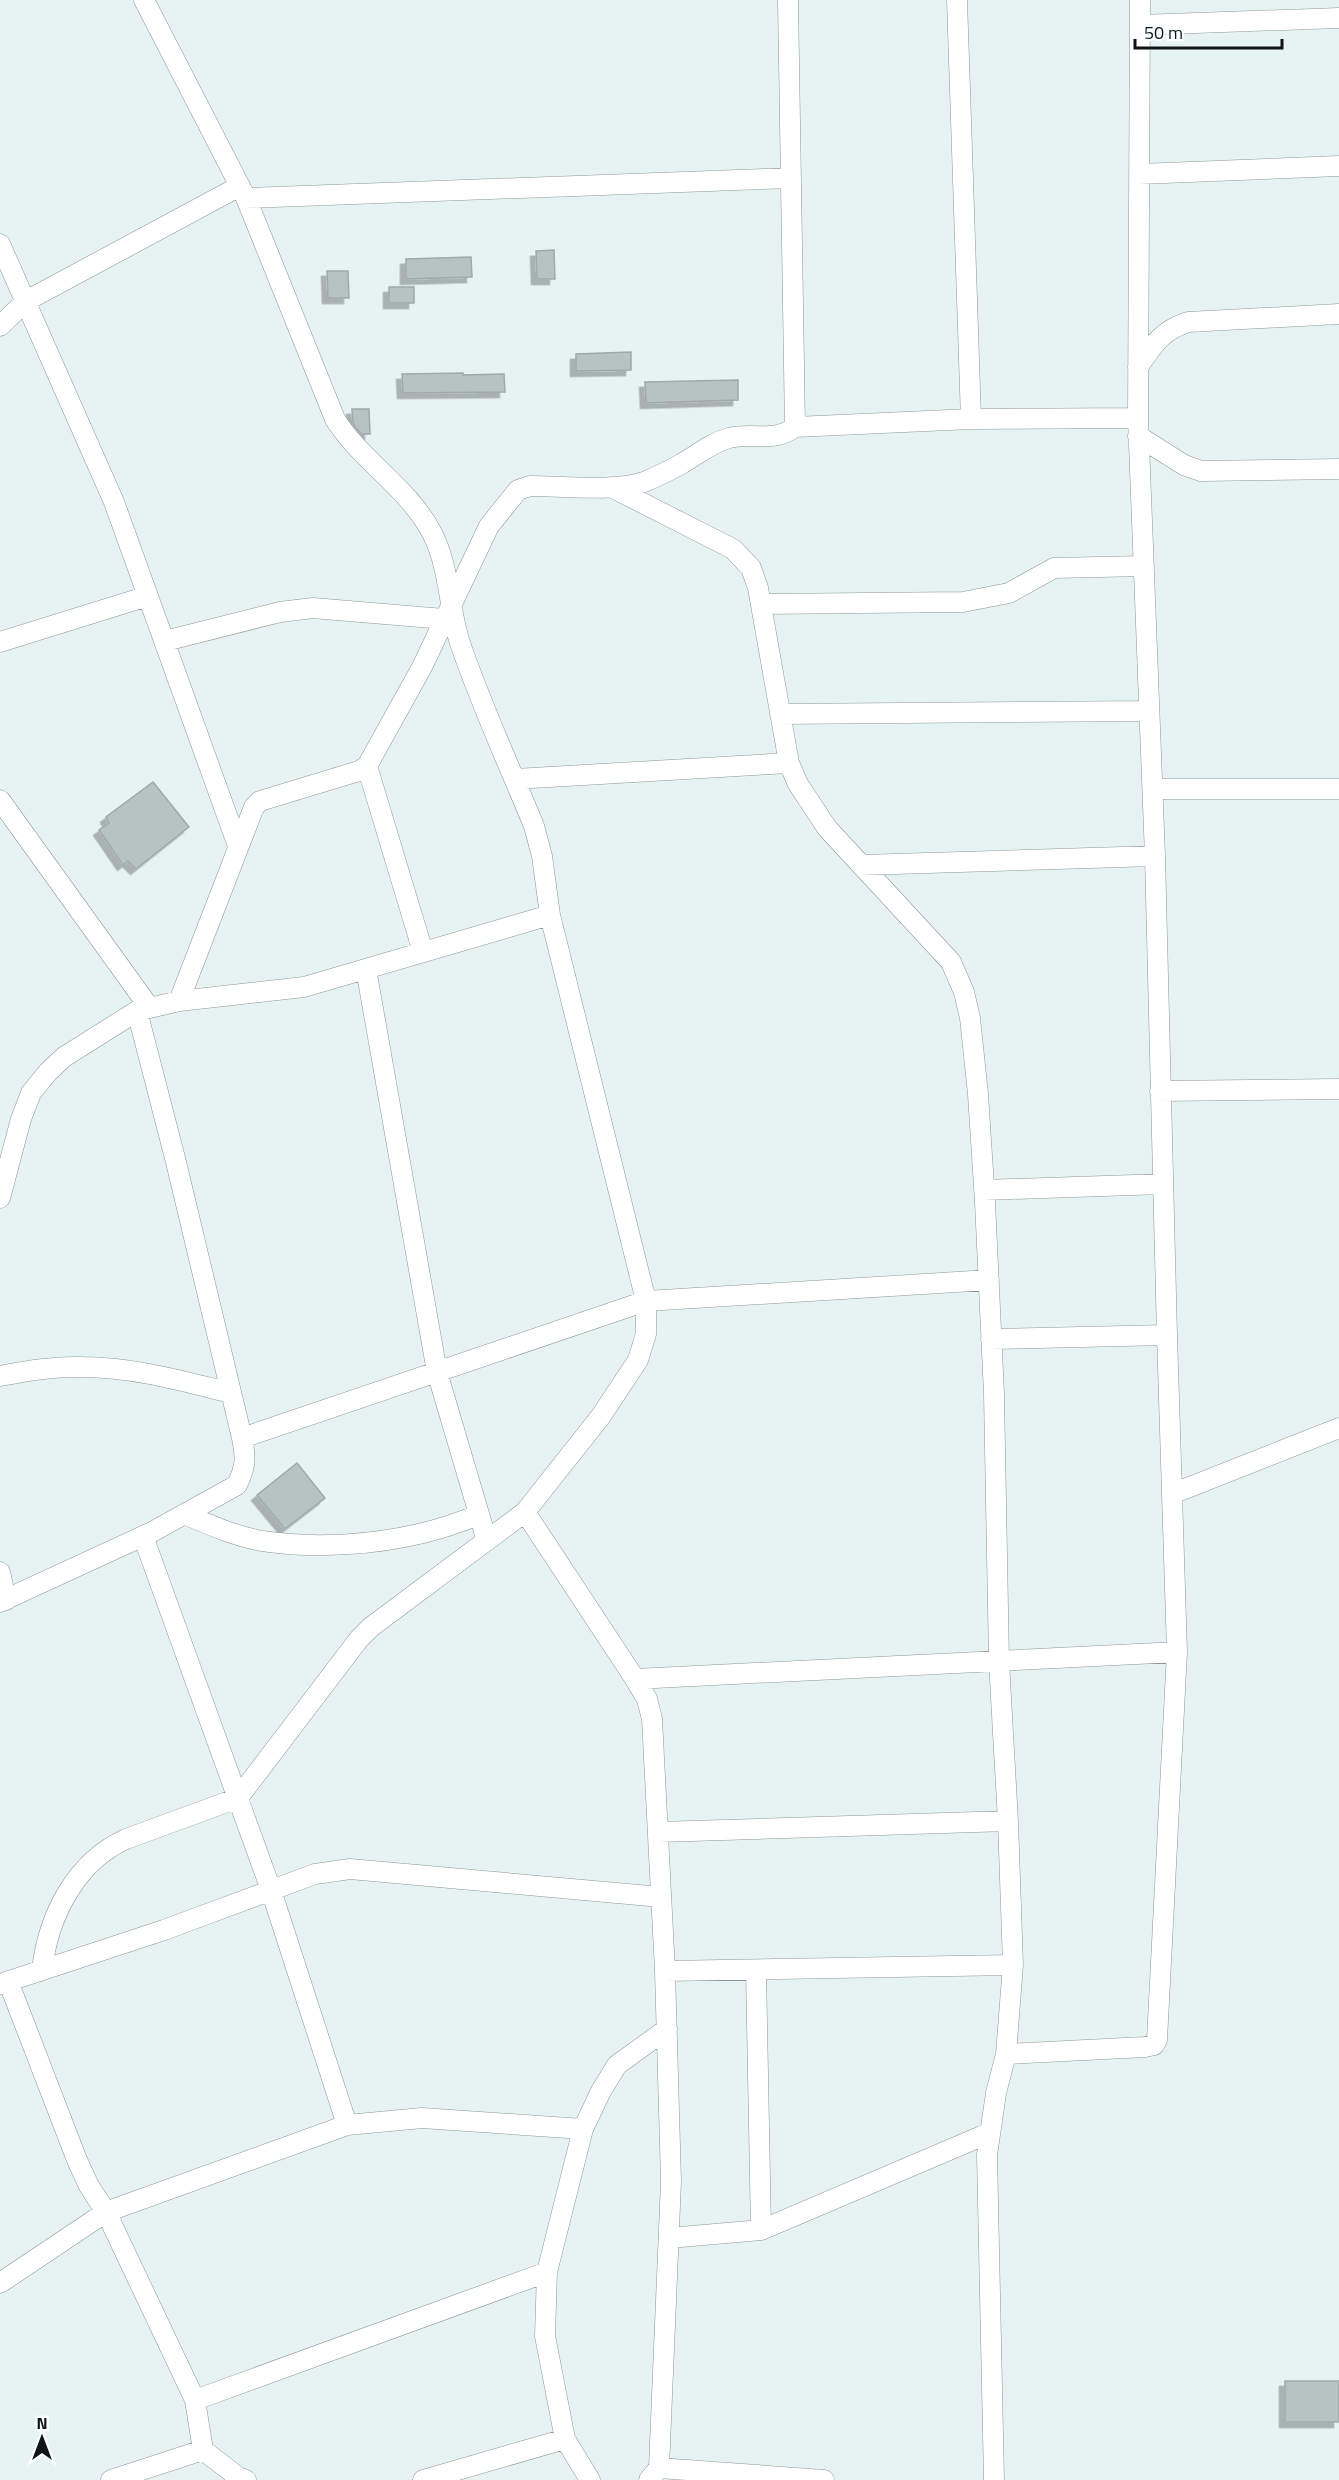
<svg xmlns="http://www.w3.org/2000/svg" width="1339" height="2480" viewBox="0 0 1339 2480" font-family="'Titillium Web',sans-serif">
  <defs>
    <filter id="shadow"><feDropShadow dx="-5.5" dy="5.5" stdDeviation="0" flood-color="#0004"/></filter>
  </defs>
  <rect width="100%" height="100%" fill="#e7f3f3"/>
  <path fill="#b7c2c2" stroke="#9fa9a9" stroke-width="1.5" filter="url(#shadow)" d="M554,250L555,279H537L536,251Z
    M471,257L472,277L406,279V259Z
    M327,271H348L349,298H328Z
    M389,287H414V303H389Z
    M631,352V370L576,371V354Z
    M463,373V375L504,374L505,392L403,393L402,374Z
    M738,380V400L646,403L645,382Z
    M352,409H369L370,434H361L355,427L353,423Z
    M153,782L189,827L136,869L128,861L123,865L99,830L109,823L106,817Z
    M297,1463L325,1498L285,1529L257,1495Z
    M1285,2381H1339V2422H1285Z"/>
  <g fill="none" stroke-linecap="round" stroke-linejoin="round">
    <g stroke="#8c9696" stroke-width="21">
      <path id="minor" d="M788,0L795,427
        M957,0L971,419
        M1140,25L1339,18
        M1139,174L1339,166
        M246,198L791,178
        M0,244L114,502L238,846
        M0,326L26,301L240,186
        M1138,367C1154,344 1161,331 1188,322L1339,314
        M1138,436L1184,465L1201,471L1339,469
        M611,487L733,549L751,568L758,588L789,763L798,784L827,828L951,962L964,992L970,1018L978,1094L985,1202L994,1394L999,1662L1008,1821L1013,1965L1006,2054
        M761,604L963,602L1009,593L1054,568L1144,566
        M165,641L280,612L313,608L444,619
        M0,642L148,596
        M780,714L1149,711
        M367,766L423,952
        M515,779L789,763
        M1153,789H1339
        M0,800L149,1007
        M861,865L1155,856
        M366,969L437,1372L487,1541
        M179,1001L254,807L260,801L359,771L367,766L422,667L489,526L518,490L530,486C561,486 615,492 644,482C656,477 669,471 681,464C697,455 711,443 729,438C753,432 774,443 795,427L971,419L1138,418
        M1160,1091L1339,1089
        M984,1190L1163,1184
        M0,1198L21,1119L31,1093L48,1072L64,1057L137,1011L179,1001L304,987L550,915
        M991,1339L1167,1335
        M0,1376C27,1371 55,1366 82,1367C133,1367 182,1381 231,1393
        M242,1438L646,1301L989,1280
        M1172,1494L1339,1428
        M525,1512L635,1679L647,1699L652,1719L665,1971L671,2181L659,2468L649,2480
        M184,1514C210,1525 235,1536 262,1541C316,1549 375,1545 427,1532C445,1528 462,1521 479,1515
        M143,1536L271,1890L347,2125
        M0,1572L6,1600
        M0,1602L152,1532L237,1485C246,1466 246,1459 242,1438L175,1158L137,1011
        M635,1679L1177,1652
        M659,1832L1008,1821
        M42,1970C48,1917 75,1862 126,1839L238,1798L359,1639L371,1627L525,1512L601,1416L638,1360L646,1334V1301L550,915L542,856L534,826C509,765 481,705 460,643C448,606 450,568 432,533C408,487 361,461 335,419L246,198L144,0
        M665,1971L1013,1965
        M8,1981L77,2160L89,2186L106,2212L347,2125L422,2118L583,2129
        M0,1984L164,1930L315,1874L350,1869L661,1897
        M761,2230L989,2133
        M669,2238L761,2230L756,1970
        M0,2283L106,2212L195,2400L547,2272
        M195,2400L203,2450
        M659,2468L824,2480
        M111,2480L203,2450L238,2477L246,2480
        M423,2480L565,2439
        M590,2480L565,2439L545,2336L547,2272L583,2129L601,2091L617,2065L667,2029
        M994,2480L987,2155L996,2093L1006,2054L1145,2047L1154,2045L1157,2040L1177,1652L1167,1335L1155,856L1138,418L1140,0"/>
    </g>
    <use href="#minor" stroke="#fff" stroke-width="20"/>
  </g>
  <g transform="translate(42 2438)" stroke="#faffff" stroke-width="4.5" paint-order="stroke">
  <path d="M0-4.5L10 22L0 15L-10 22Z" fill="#101414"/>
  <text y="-9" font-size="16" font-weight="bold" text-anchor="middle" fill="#101414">N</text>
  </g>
  <path d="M1135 39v9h147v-9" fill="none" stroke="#101414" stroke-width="3"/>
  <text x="1144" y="39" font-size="18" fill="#101414" stroke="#faffff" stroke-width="4.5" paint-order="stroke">50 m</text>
</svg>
